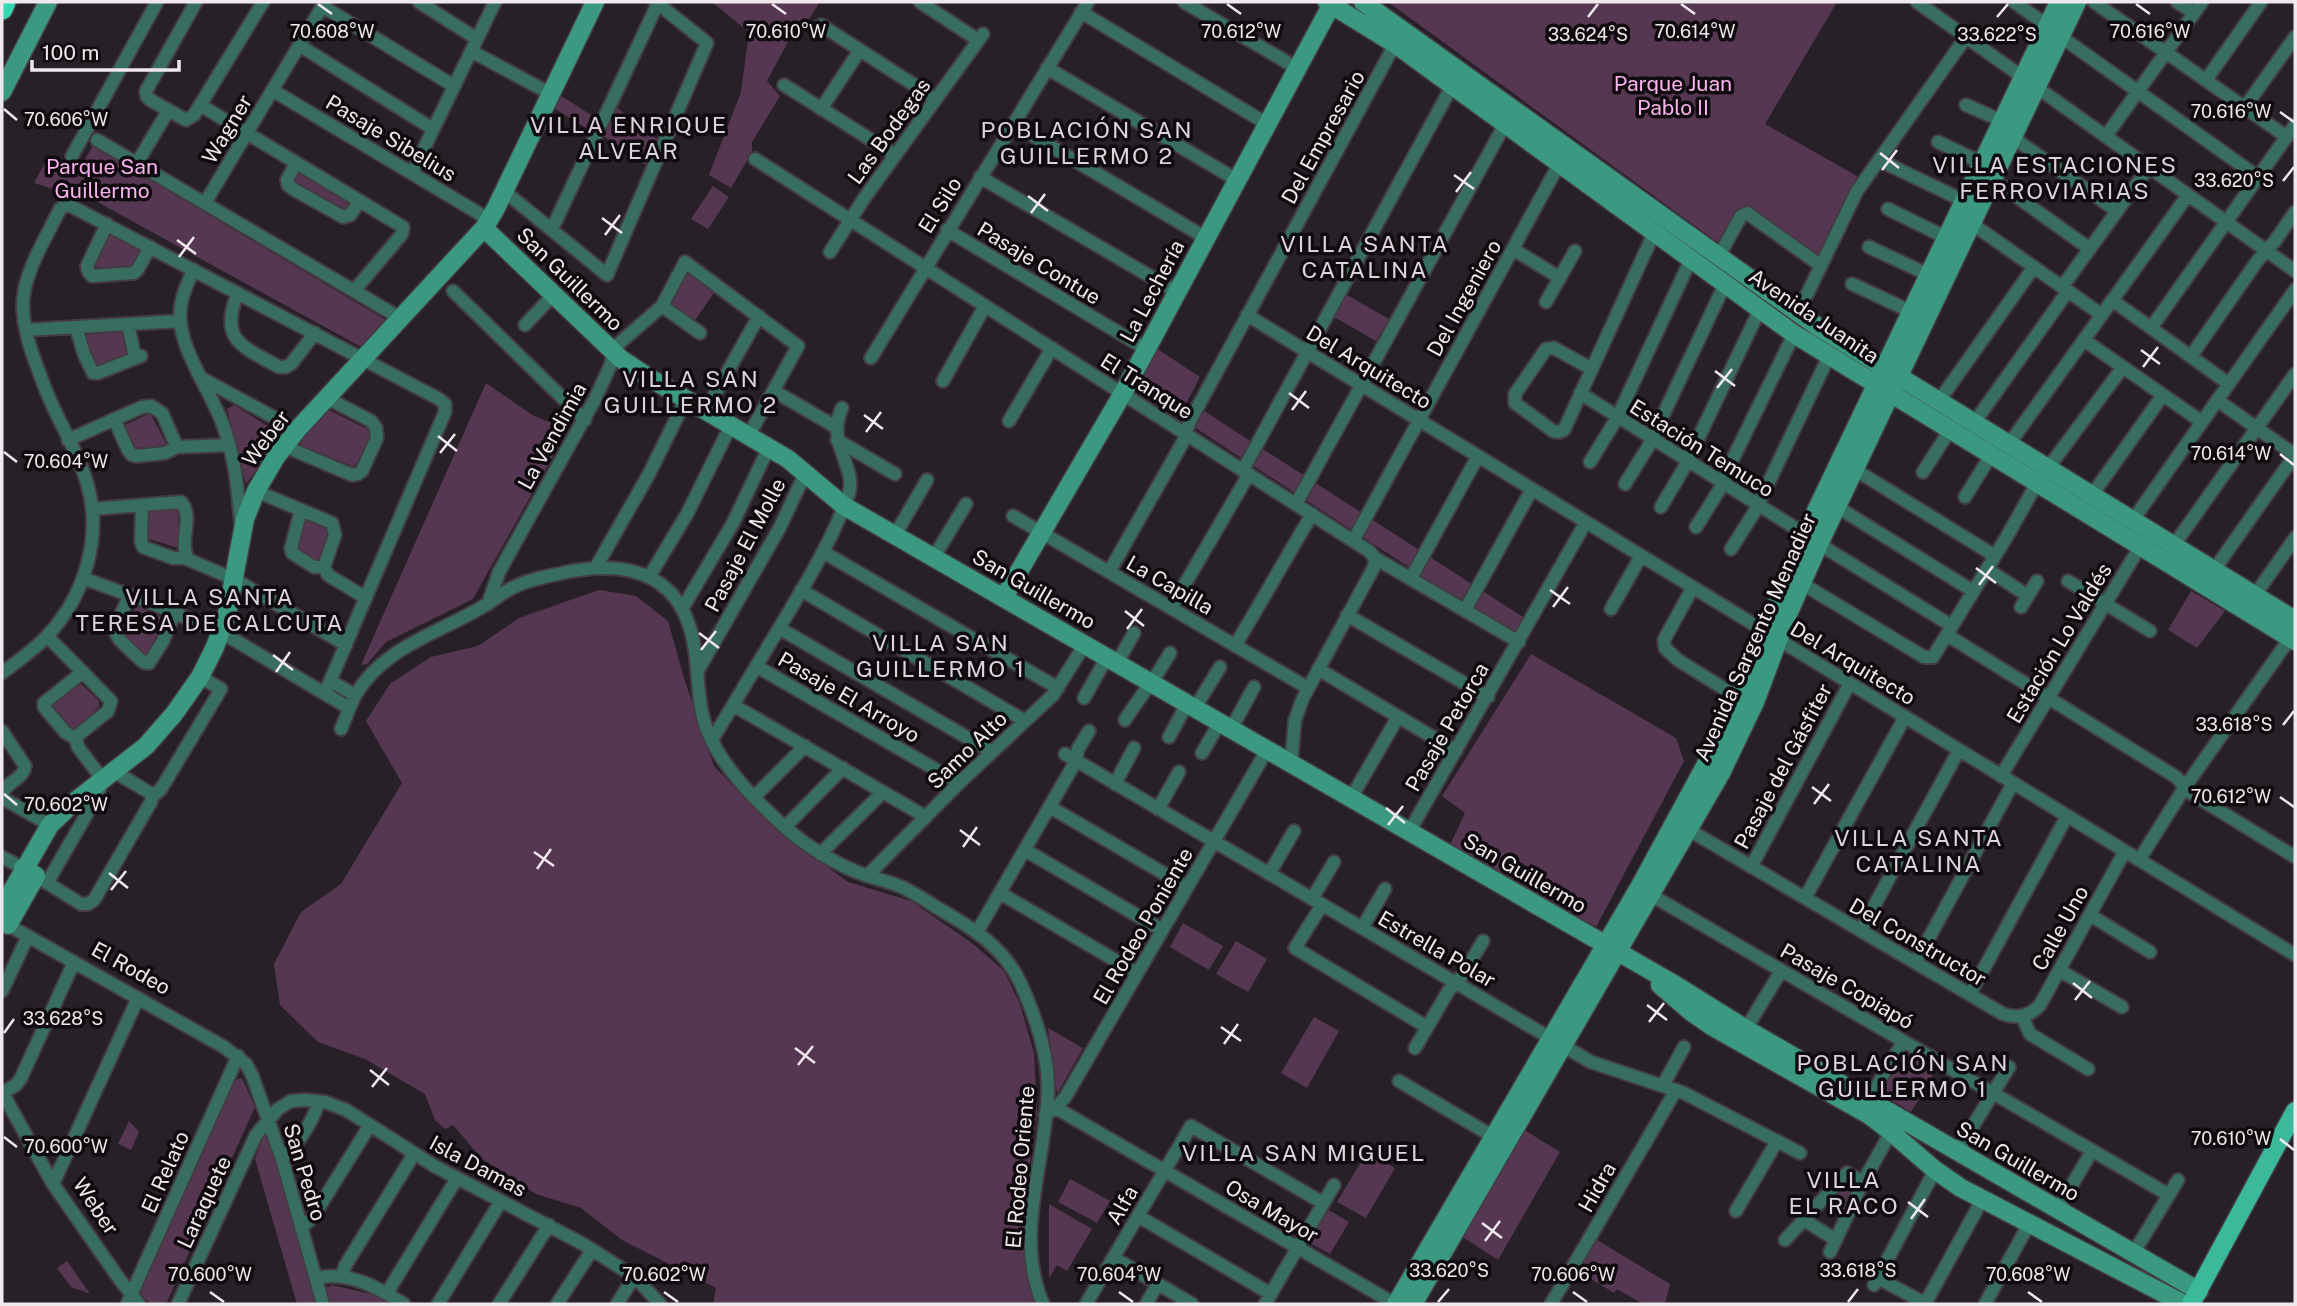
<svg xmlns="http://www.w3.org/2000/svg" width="2297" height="1306" viewBox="0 0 2297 1306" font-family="'Public Sans',sans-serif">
  <rect width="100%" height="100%" fill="#282027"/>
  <path fill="#563751" d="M712,2H820L809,19L799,21L767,81L780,96L752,142V152L731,188L709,175L741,92L749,32Z
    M1388,2H1837L1765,124L1857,176L1817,256L1746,206L1720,244Z
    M558,94L596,118L589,130L552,107Z
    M616,107L657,139L646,165L602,135Z
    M93,146L384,319V323L363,348L61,182L53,189L34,183L49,155L79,169Z
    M298,171L352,202L349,212L292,182Z
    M713,186L729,197L708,229L691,219Z
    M107,231L141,249L134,266L130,268L91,267Z
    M688,270L716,290L693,323L671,306Z
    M1347,295L1389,319L1376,341L1334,317Z
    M123,331L126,354L95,366L85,335Z
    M1156,348L1200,377L1179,417C1165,409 1138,399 1137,381Z
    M486,383L534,416L568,429L473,599L386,642L367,664L361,665Z
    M234,405L282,435L246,484L227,409Z
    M327,409L369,430L371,437L356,465L352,466L301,445V441Z
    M1201,409L1526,619L1517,634L1420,576L1407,566L1191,425Z
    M150,413L167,445L136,448L123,426Z
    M178,509V548L149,539V512Z
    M304,520L332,531L317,562L296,549Z
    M599,590L636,596L668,621L684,678L714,766L771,825L848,882L911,901L972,943L1004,971L1020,1004L1034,1053L1037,1112L1025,1198L1028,1284L1039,1304H713L716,1288L622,1240L581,1208L536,1194L482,1159L453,1125L445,1129L435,1120L425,1094L365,1059L318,1042L280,1005L274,964L301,912L341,884L402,783L366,721L390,684L431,657L478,646L519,618Z
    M2191,591L2225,611L2197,648L2168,630Z
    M136,606L167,619L144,657L121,633Z
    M1531,654L1676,738L1684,761L1596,927L1450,845L1465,813L1442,796Z
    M80,683L99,701V707L74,730L51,703Z
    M1183,923L1223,946L1209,970L1170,947Z
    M1236,941L1267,959L1248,992L1216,974Z
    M1314,1017L1339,1031L1307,1088L1281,1073Z
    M1048,1028L1083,1048L1057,1094Z
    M1905,1048L1938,1067L1911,1112L1878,1092Z
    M242,1078L255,1107L166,1304H150L137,1290L232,1085L235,1080Z
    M129,1121L139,1132L131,1150L118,1144Z
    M1521,1128L1560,1152L1498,1260L1458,1234Z
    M268,1135L318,1304H297L255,1159L263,1136Z
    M1367,1152L1395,1168L1366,1218L1337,1202Z
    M1846,1175L1860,1184L1847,1210L1826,1197Z
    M1070,1179L1110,1201L1097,1223L1058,1202Z
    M1049,1204L1092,1229L1067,1271L1057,1265L1049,1278Z
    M1327,1209L1349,1222L1330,1254L1308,1242Z
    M1597,1240L1670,1284L1665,1304H1643L1617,1289L1614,1293L1578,1271Z
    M67,1261L90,1294L71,1287L57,1268Z
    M332,1285L379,1296L391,1304H331L326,1288Z"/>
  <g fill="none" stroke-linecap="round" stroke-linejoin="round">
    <g stroke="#443c43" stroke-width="16">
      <path id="street" d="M196,2L146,91L147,97L152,101L186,120L194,115L263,2
        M419,2L477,39
        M920,2L978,40
        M1184,2L1297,68
        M1917,2L2295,271
        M2014,2L2048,26
        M2094,2L2287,137
        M2177,2L2194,13
        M322,6L454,86
        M1081,12L1267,124
        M821,25L936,99
        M2060,36L2258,177
        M299,45L433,129
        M471,51L551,94
        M1047,68L1237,180
        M2206,80L2261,2
        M784,85L895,155
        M272,90L490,220
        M200,105L403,227L402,234L354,291
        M1966,105L2002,121
        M2245,107L2295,37
        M821,109L860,50
        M1013,124L1206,238
        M2106,136L2202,2
        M2012,137L2117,211
        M97,140L400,318
        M1938,142L1982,163
        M72,156L157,2
        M755,159L1369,551L1375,558L1519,642
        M1879,160L1964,201
        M137,163L168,111
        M296,163L287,180L288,185L293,189L343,217L350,215L360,201
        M412,173L495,2
        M980,177L1177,292
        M1992,179L2090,249
        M504,191L607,275L707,43L656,2
        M205,203L325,2
        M1888,209L1947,238
        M1971,223L2102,315
        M107,224L87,266L88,271L92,276L134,273L138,269L150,247
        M552,229L658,3
        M947,230L1146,349
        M1869,247L1929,275
        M1513,249L1560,278
        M830,252L865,197L983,34
        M1719,256L1741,216L1747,213L1820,265
        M194,270C188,281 183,292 181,305C174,344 210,388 223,425C235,456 238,492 241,525
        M1852,284L1912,312
        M2062,287L2149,167
        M453,291L585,420
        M238,293C218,340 243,347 279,367H286L291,364L315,333
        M2112,300L2229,384
        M1546,302L1575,251
        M662,306L700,333
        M1798,313L1857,191L1966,37
        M1247,315L2295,955
        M128,324L135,358
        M525,325L554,294
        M76,327L84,354L93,373H98L141,356
        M2151,328L2295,125
        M26,330L180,321
        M2084,340L2202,422
        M2191,356L2258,260L2275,241L2295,212
        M871,358L1088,2
        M1590,368L1554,348L1546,349L1515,394V403L1553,431L1559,432L1564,430L1654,233
        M203,379L297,430
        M943,381L985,306
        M774,391L836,427
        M1580,393L1805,534
        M2217,400L2295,455
        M1939,401L2034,267
        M706,410L759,316
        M114,419L128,450L132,455L137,456L165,453L177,447
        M1009,421L1052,348
        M1974,423L2068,291
        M68,440L142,407L151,406L162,413L177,447
        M837,440L895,474
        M2009,444L2188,195
        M284,446L352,475L358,474L362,471L377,438L376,428L371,421L327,398
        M177,447L229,445
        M1590,462L1617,418L1691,259
        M1854,469L1995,556
        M1243,470L1452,86
        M1923,472L1950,430
        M1625,484L1648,447L1725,284
        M256,491L332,523L335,535L324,567
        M2092,495L2163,395
        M1965,497L1991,455
        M1296,504L1505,124
        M142,505L141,541L143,547L173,558H186
        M1661,507L1684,468L1760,309
        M1837,507L1973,591
        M92,509L181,502C195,517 177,544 189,560L234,579L346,645
        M301,510L291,548L292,553L314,567H324
        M1013,516L1308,688
        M2133,520L2295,290
        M1696,527L1720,489L1725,475L1794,334
        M895,535L927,480
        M1353,541L1563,157
        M1819,544L1952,626
        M2174,545L2295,374
        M1731,549L1755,511L1829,356
        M823,552L1058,688
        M934,557L966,504
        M324,567L328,575L366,598
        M596,567L649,474L686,399
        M1987,569L2028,596
        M2214,570L2295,455
        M1109,572L1183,442L1189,423L1395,44
        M649,577L687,514L731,425
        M83,578L153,604L221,632L349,708
        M1411,578L1478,456
        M2068,581L2150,631
        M1801,583L1924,657H1933L2006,538L2037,483L2123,367
        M1693,587L1664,640L1665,648L1678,660L1739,698
        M801,590L1025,721
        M130,595C110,638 108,629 143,662L149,663L163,641L175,612
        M2255,595L2295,538
        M488,604L499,572L595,399L611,364L615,347L662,306L685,262L798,346L749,435
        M2021,607L2037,581
        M1171,608L1249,474
        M682,609L733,523L769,447
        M1611,609L1641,556
        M1465,610L1532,489
        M1347,615L1488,697
        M779,628L992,752
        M1947,635L2176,777L2192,794L2295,857
        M47,636L111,701L108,711L78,735L76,739
        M1235,646L1312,514
        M1117,663L1134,633
        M756,666L959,783
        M1318,669L1456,751
        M697,672L779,529L806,472
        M2,673C18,661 34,650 47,636C85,596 103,536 87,483C76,447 54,415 42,380C33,356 22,329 23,302C24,272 47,236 60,209L67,204L439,399L445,404V412L325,693
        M330,681L355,695
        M1084,698L1107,657
        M733,705L926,817
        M1195,708L1220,667
        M1125,720C1140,696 1157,677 1170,653
        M341,729C346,718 350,705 356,694C384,647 437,634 482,607C493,601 503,592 514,587C528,580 543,577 558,574C609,562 667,564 688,622C701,656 694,696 707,730C722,768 758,803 788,830C811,849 837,865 865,875C877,879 890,882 902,887C916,894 928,902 941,910C974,929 1003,947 1020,982C1035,1015 1048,1052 1048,1088C1047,1160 1013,1234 1043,1304
        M1231,729L1254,687
        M2,731L25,766C23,781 5,781 2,795
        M1169,737L1187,704
        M76,739L65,732L44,707V703L83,672
        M712,740C736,700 760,660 784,620C808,580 832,540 848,496C859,468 825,444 842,408
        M1202,753L1220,722
        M1065,754L1591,1062L1684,1093L1800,1153
        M1291,764L1295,720L1303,698L1374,567L1375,558
        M115,772L150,793L152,797
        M2001,776L2144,540
        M1115,784L1134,748
        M2,795L4,799L50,825
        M755,796L805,746
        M1351,798L1398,717
        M1050,807L1187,887
        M1158,809L1179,772
        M785,827L843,768
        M1689,830L2003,1014C2018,1019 2030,1016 2040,1005L2125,851
        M1409,832L1586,522
        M1025,850L1162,930
        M820,854L883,792
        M2,857L23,868
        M2139,860L2185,787L2295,631
        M1751,867L1850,683
        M1269,874L1294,831
        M36,876L81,904H88L94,900L151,802L152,797L161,789L221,689L200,677
        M867,876L959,783L1053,695L1085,644
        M47,883L96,798L103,780L78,747L76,739
        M1000,893L1137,973
        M1651,895L2169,1195
        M1805,898L1905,717
        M1312,899L1334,862
        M1322,905L1295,948L1427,1027
        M2090,915L2150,952
        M8,925L224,1047L246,1064L252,1075L282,1159L323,1304
        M1362,928L1385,889
        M1861,930L1959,750
        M977,932L1076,761L1078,749L1089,731
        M1916,962L2013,783
        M2059,970L2122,1007
        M2,991L28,936
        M1970,994L2067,816
        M2022,1016L2030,1034L2088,1069
        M1746,1029L1781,971
        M1415,1048L1449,990L1462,976L1483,941
        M1399,1081L1499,1140
        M1663,1085L1684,1047
        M2,1092L53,1184L120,1280L139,1304
        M2,1093L16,1085L21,1078L74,962
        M1869,1099L1903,1042
        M1056,1108L1395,1304
        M1045,1115L1056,1108L1066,1096L1267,750
        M1957,1152L2009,1067
        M282,1159C298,1145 312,1122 319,1102
        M53,1184L138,998
        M2057,1210L2092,1151
        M1736,1211L1777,1141
        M1138,1216L1271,1294
        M1804,1220L1836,1240
        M301,1228L313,1217L370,1125
        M1785,1240L1847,1173L1863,1182
        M1830,1252L1863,1182L1891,1132
        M2133,1254L2178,1180
        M1114,1258L1192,1304
        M342,1276L345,1266L414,1154
        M316,1278C349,1271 377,1287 404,1304
        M1878,1278L1926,1304
        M1874,1285L1935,1170
        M387,1293L457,1178
        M127,1304L238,1056
        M178,1304L256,1135L278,1109L291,1101L306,1100L325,1102L346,1110L436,1167L583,1244L635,1277L660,1304
        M438,1304L501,1201
        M499,1304L549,1225
        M557,1304L592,1250
        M617,1304L634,1277
        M1086,1304L1191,1126L1323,1203
        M1146,1304L1158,1284
        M1265,1304L1334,1185
        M1551,1304L1676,1090
        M1925,1304L1982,1200
        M1985,1304L2029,1224"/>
    </g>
    <g stroke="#443c43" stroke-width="21">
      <path id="secondary" d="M1327,2L1395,44L1794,334L2295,641
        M1363,2L1815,325L2295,620
        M2,92L48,2
        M484,228L621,359L648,377L788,459L844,506L1672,983L1746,1029L2199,1291
        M1004,597L1123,393L1333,2
        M2,908L50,825L74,802L146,746L174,714L200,677L215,647L227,614L245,519L256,491L276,457L297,430L484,228L496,208L595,2
        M2,922L8,925L36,876L23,868
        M1660,985L1690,1011L1713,1027L1869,1115L1891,1132L1935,1170L1961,1188L2184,1304
        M1396,1304L1640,886L1730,720L1805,534L2059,2
        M1413,1304L1721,773L1755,702L1788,614L1819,544L2077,2"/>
    </g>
    <g stroke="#443c43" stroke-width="21">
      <path id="primary" d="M2191,1304L2295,1111"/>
    </g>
    <g stroke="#443c43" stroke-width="24">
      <path id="highway" d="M2,9L5,2"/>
    </g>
    <use href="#street" stroke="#386e5f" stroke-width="12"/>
    <use href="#secondary" stroke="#3b9981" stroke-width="18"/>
    <use href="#primary" stroke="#3aba9b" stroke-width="18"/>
    <use href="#highway" stroke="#34d8b3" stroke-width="21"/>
  </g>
  <path fill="none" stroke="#efe8ed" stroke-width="2.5" d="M318,4L332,14M772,4L786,14M1227,4L1241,14M1681,4L1695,14M2136,4L2150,14M1588,17L1598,4M1997,17L2008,4M4,109L17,120M2280,112L2294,122M1880,153L1899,168M1882,170L1897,150M1454,175L1474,189M2283,181L2294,167M1456,192L1471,172M1028,196L1048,211M1031,213L1045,194M602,218L622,233M605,235L620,215M177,240L196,254M179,257L194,237M2141,350L2160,364M2143,367L2158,347M1715,371L1735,386M1717,388L1732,369M1289,393L1309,408M1292,410L1306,391M864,415L883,429M866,432L881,412M438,436L457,451M4,452L17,462M440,453L455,434M2280,454L2294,465M1976,568L1996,583M1979,585L1993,566M1550,590L1570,604M1553,607L1568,587M1125,611L1144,626M1127,629L1142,609M699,633L719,648M701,650L716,631M273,655L293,670M276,672L290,652M2283,725L2294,711M1812,787L1831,801M4,794L17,805M2280,797L2294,807M1814,804L1829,784M1386,808L1405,823M1388,825L1403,806M960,830L980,845M963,847L977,827M534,852L554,866M537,869L551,849M109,873L128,888M111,890L126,871M2073,983L2092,998M2075,1000L2090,981M1647,1005L1667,1020M1649,1022L1664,1003M1221,1027L1241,1041M4,1033L14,1019M1224,1044L1238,1024M795,1048L815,1063M798,1065L813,1046M370,1070L389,1085M372,1087L387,1068M4,1137L17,1147M2280,1139L2294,1150M1908,1202L1928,1217M1911,1219L1925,1199M1482,1223L1502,1238M1485,1241L1500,1221M210,1292L224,1302M664,1292L678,1302M1119,1292L1133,1302M1573,1292L1587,1302M2028,1292L2042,1302M1438,1302L1449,1289M1848,1302L1858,1289"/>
  <g text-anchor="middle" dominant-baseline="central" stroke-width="7" stroke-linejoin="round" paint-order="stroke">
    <g font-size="21" fill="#f9b3ed" stroke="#0f0b0e">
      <text x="1673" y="83">Parque Juan<tspan x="1673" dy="24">Pablo II</tspan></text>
      <text x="102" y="166">Parque San<tspan x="102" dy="24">Guillermo</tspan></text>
    </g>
    <g font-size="21" fill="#efe8ed" stroke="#0f0b0e">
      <text transform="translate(227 129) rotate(-59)">Wagner</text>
      <text transform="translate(889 131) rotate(-54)">Las Bodegas</text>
      <text transform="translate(1323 137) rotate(-61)">Del Empresario</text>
      <text transform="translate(391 138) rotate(31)">Pasaje Sibelius</text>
      <text transform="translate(940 205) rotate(-58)">El Silo</text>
      <text transform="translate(1039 263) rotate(31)">Pasaje Contue</text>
      <text transform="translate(570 279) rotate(44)">San Guillermo</text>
      <text transform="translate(1152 291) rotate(-62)">La Lechería</text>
      <text transform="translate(1464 298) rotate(-61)">Del Ingeniero</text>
      <text transform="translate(1814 316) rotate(34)">Avenida Juanita</text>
      <text transform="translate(1369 367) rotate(31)">Del Arquitecto</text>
      <text transform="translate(1147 386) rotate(32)">El Tranque</text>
      <text transform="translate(552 436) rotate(-61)">La Vendimia</text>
      <text transform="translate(266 438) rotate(-53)">Weber</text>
      <text transform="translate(1702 448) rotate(32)">Estación Temuco</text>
      <text transform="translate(745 545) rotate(-62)">Pasaje El Molle</text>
      <text transform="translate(1170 585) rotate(30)">La Capilla</text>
      <text transform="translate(1034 589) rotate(30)">San Guillermo</text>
      <text transform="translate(1755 637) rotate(-66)">Avenida Sargento Menadier</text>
      <text transform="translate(2059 643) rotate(-59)">Estación Lo Valdés</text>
      <text transform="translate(1853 663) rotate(31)">Del Arquitecto</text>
      <text transform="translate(849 697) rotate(30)">Pasaje El Arroyo</text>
      <text transform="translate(1447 727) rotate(-60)">Pasaje Petorca</text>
      <text transform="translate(967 750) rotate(-44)">Samo Alto</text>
      <text transform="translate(1783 766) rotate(-62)">Pasaje del Gásfiter</text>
      <text transform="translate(1525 873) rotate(30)">San Guillermo</text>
      <text transform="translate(1143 926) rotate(-60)">El Rodeo Poniente</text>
      <text transform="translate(2060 928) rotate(-61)">Calle Uno</text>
      <text transform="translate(1918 942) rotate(30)">Del Constructor</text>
      <text transform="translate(1437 949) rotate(30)">Estrella Polar</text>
      <text transform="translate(131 968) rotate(29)">El Rodeo</text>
      <text transform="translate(1847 986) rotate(30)">Pasaje Copiapó</text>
      <text transform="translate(2018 1161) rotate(30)">San Guillermo</text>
      <text transform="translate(478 1166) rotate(28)">Isla Damas</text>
      <text transform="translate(1020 1167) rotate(-85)">El Rodeo Oriente</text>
      <text transform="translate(165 1172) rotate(-66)">El Relato</text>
      <text transform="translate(305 1172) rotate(73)">San Pedro</text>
      <text transform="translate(1597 1187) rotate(-60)">Hidra</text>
      <text transform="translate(204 1202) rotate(-65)">Laraquete</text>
      <text transform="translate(1122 1205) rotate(-60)">Alfa</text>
      <text transform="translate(96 1206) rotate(56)">Weber</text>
      <text transform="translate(1272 1211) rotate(30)">Osa Mayor</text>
    </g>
    <g font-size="23" letter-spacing="2" fill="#ded2dc" stroke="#0f0b0e">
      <text x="629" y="124">VILLA ENRIQUE<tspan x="629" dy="26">ALVEAR</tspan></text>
      <text x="1087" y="129">POBLACIÓN SAN<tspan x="1087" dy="26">GUILLERMO 2</tspan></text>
      <text x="2055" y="164">VILLA ESTACIONES<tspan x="2055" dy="26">FERROVIARIAS</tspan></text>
      <text x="1365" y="243">VILLA SANTA<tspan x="1365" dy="26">CATALINA</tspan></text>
      <text x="691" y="378">VILLA SAN<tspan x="691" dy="26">GUILLERMO 2</tspan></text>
      <text x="210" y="596">VILLA SANTA<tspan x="210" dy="26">TERESA DE CALCUTA</tspan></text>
      <text x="941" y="642">VILLA SAN<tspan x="941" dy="26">GUILLERMO 1</tspan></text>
      <text x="1919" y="837">VILLA SANTA<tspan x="1919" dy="26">CATALINA</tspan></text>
      <text x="1903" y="1062">POBLACIÓN SAN<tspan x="1903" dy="26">GUILLERMO 1</tspan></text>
      <text x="1304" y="1152">VILLA SAN MIGUEL</text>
      <text x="1844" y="1179">VILLA<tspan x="1844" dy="26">EL RACO</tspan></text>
    </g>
  </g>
  <g font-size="18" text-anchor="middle" fill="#efe8ed" stroke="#0f0b0e" stroke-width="7" stroke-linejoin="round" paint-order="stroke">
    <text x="332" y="38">70.608°W</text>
    <text x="1241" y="38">70.612°W</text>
    <text x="2150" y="38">70.616°W</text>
    <text x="786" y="38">70.610°W</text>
    <text x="1695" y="38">70.614°W</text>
    <text x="1588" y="41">33.624°S</text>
    <text x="1997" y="41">33.622°S</text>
    <text x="2231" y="118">70.616°W</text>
    <text x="66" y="126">70.606°W</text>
    <text x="2234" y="187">33.620°S</text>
    <text x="2231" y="460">70.614°W</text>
    <text x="66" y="468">70.604°W</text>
    <text x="2234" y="731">33.618°S</text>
    <text x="2231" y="803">70.612°W</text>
    <text x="66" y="811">70.602°W</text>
    <text x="63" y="1025">33.628°S</text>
    <text x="2231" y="1145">70.610°W</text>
    <text x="66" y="1153">70.600°W</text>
    <text x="1449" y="1277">33.620°S</text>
    <text x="1858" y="1277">33.618°S</text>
    <text x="210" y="1281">70.600°W</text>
    <text x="664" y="1281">70.602°W</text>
    <text x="1119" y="1281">70.604°W</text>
    <text x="1573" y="1281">70.606°W</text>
    <text x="2028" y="1281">70.608°W</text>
  </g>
  <rect width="2297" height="1306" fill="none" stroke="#efe8ed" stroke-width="7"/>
  <path d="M32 60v10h147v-10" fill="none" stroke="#efe8ed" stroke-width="3.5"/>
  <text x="42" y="60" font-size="21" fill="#efe8ed" stroke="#0f0b0e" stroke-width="5" paint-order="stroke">100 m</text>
</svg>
